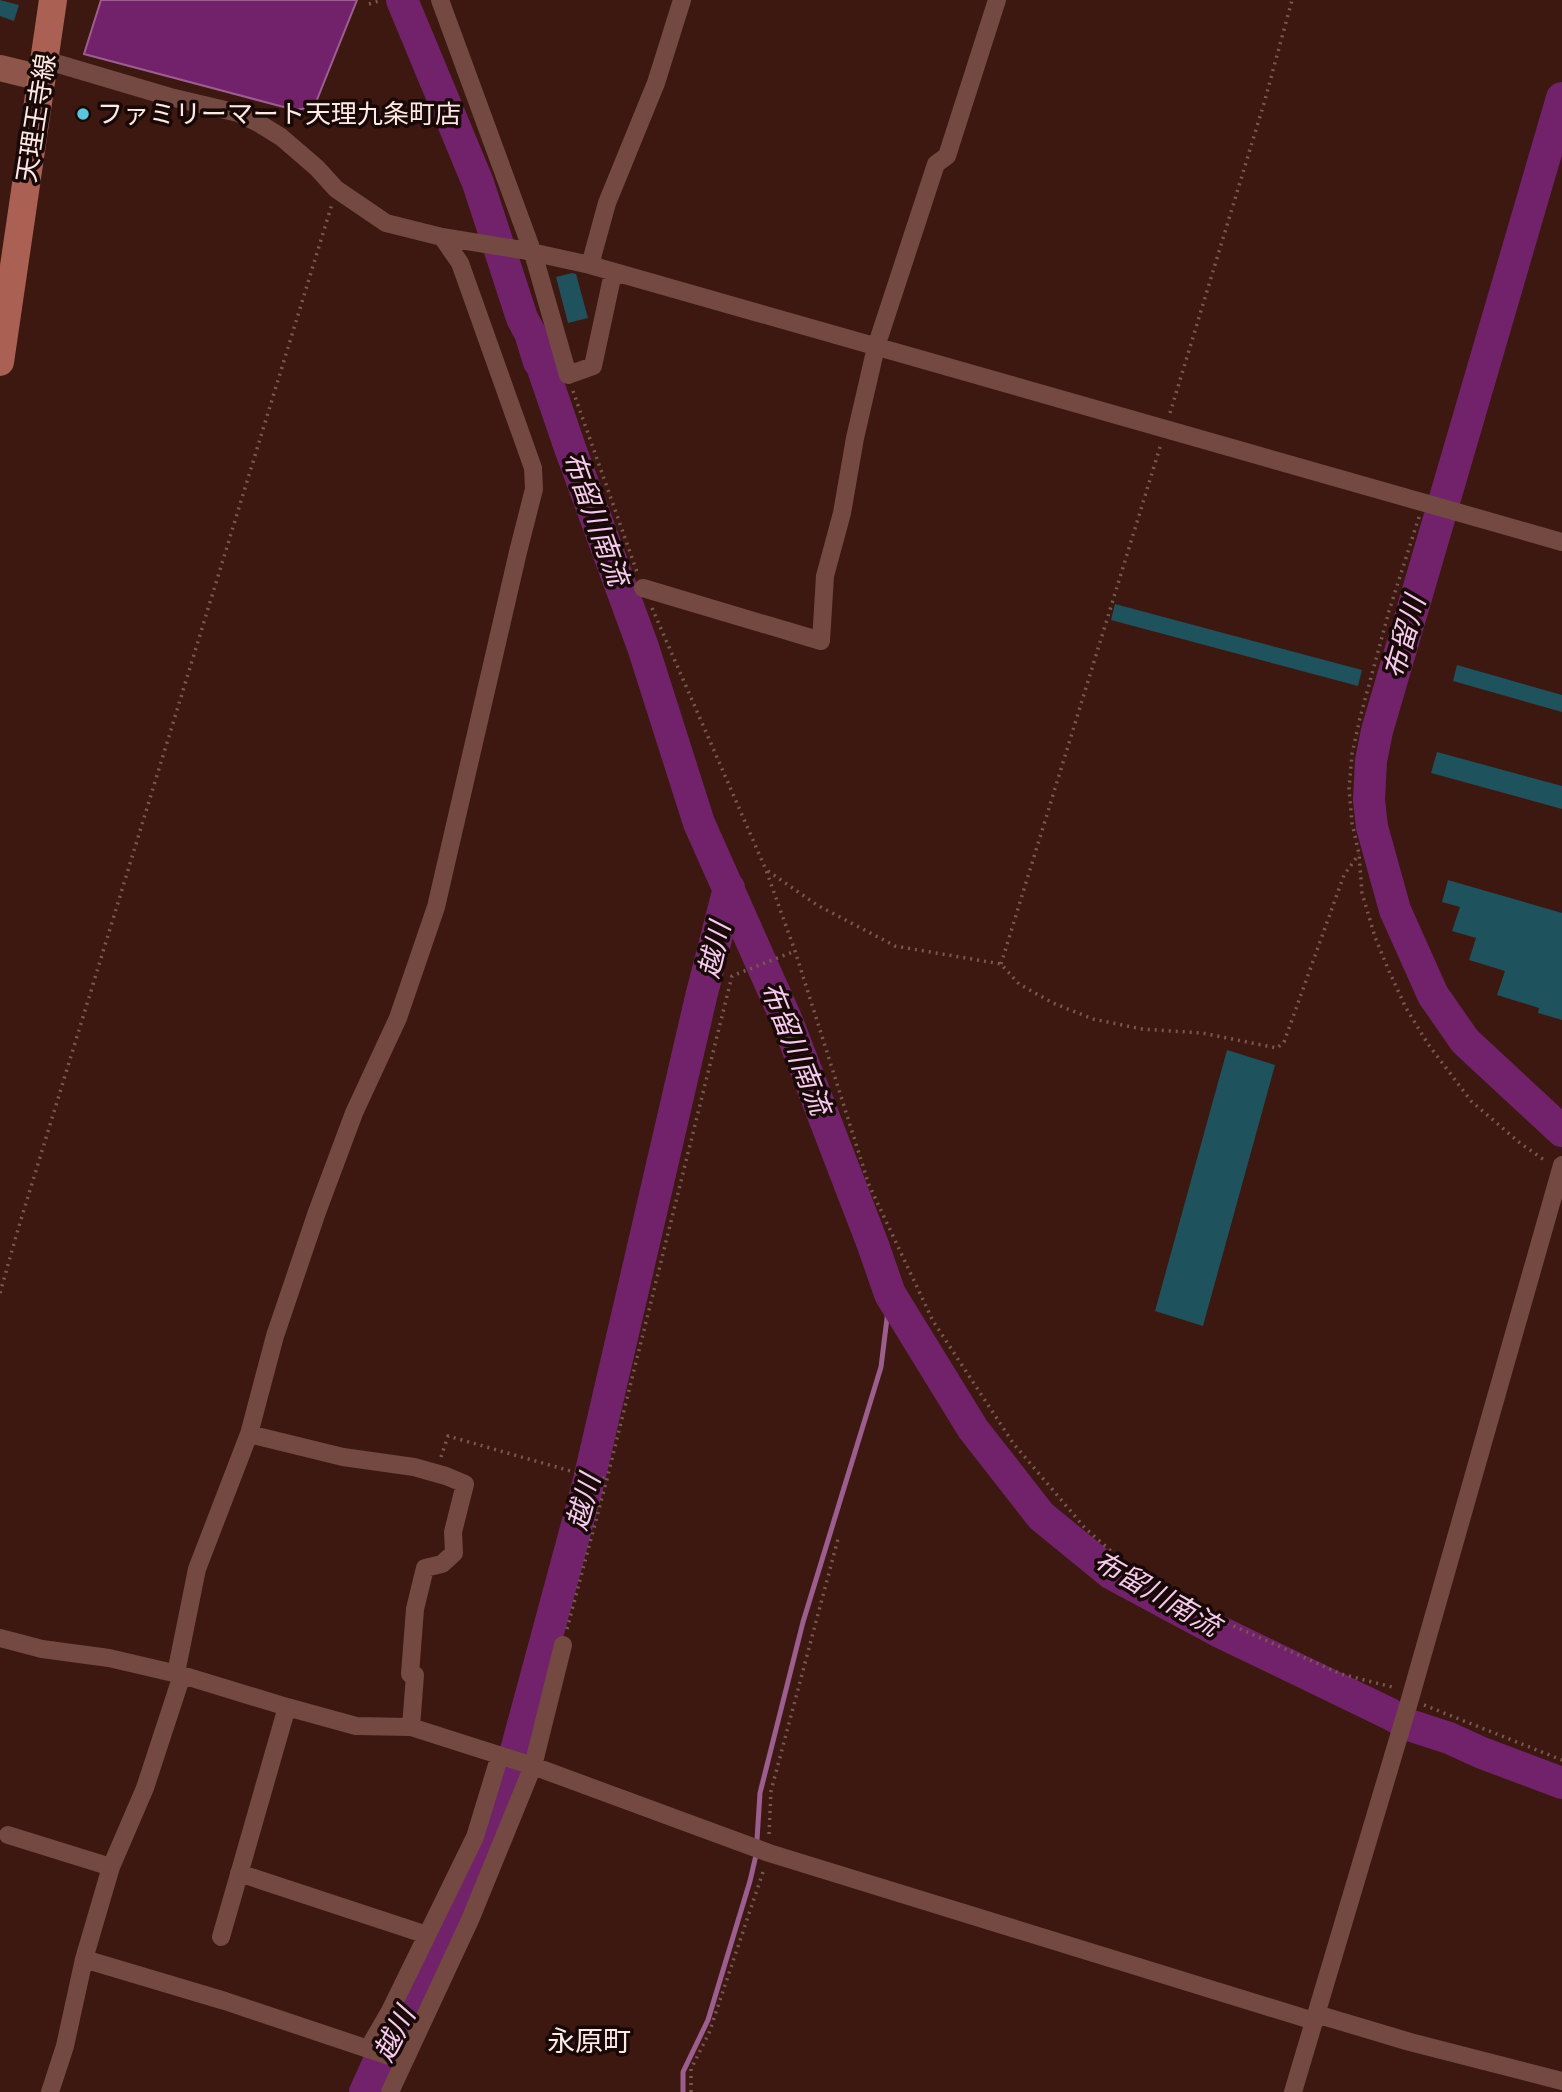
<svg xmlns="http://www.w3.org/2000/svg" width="1562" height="2092" viewBox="0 0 1562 2092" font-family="'Exo 2','Noto Sans JP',sans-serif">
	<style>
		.water { fill: #72226a; stroke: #9c5e8f; stroke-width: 2 }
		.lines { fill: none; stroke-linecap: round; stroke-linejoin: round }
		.stream { stroke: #9c5e8f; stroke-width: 5 }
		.river { stroke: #72226a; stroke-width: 32 }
		.building { fill: #1e525c }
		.path { stroke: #785952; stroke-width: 3.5; stroke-dasharray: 2 5; stroke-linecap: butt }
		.street { stroke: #734941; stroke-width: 18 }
		.secondary { stroke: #8e554a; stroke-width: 26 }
		.primary { stroke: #aa6153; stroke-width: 28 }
		.poi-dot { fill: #55cadf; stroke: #180806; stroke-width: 2.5 }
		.labels { text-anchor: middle; stroke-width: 7; stroke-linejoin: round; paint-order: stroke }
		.poi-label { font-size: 26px; fill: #fee9e4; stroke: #180806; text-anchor: start }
		.street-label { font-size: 26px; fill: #fee9e4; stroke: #180806 }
		.water-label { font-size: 28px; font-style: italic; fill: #f6caef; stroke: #180806 }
		.neighbourhood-label { font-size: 28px; fill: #fee9e4; stroke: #180806 }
	</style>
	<rect width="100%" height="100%" fill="#3c1811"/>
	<path class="water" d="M101,0H357L314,107L295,110L84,54Z"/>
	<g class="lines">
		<path class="stream" d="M683,2092V2072L708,2020L750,1881L756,1855L760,1793L803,1622L881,1367L890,1294"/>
		<path class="river" d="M402,0L478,183L522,318L530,333L539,362L542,366L570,448L643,647L699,823L787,1021L873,1245L890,1294L973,1429L1041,1516L1112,1574L1218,1631L1390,1714L1409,1725L1449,1738L1482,1753L1562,1783
			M1562,98L1377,731L1371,761L1369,800L1372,827L1395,910L1433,995L1465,1041L1562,1131
			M365,2092L379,2061L443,1937L511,1769L588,1484L701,997L729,888"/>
	</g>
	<path class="building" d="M0,0L19,5L14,21L0,16Z
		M572,273L576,274L588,318L568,323L556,277Z
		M1115,604L1362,670L1358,686L1111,620Z
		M1457,665L1562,695V712L1453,681Z
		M1437,752L1562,786V809L1431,773Z
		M1448,880L1562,913V1020L1538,1013L1539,1008L1497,995L1505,971L1469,960L1476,938L1452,931L1460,907L1442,902Z
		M1227,1050L1275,1065L1203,1326L1155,1311Z"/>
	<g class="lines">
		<path class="path" d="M369,4L382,0
			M573,391L637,572
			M1170,413L1265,100L1292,0
			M1419,517L1389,611L1360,718L1352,754L1349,789L1352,823L1359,854L1362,893L1375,937L1389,971L1406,1008L1428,1044L1471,1101L1520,1143L1547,1162
			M652,608L766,870L795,951L869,1185L933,1321L1013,1443L1085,1528L1139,1576L1198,1610L1341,1674L1396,1688
			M768,871L817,905L895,946L1001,964L1019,984L1053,1003L1093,1019L1142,1029L1202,1033L1277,1048L1284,1042L1344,875L1359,854
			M1001,964L1161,444
			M0,1293L19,1226L332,204
			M441,1457L448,1436L574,1472L607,1479
			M567,1629L607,1479L732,976L795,951
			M1424,1705L1562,1760
			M769,1834L771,1791L838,1539
			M691,2092V2069L709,2033L764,1869"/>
		<path class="street" d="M440,0L533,253L568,375L593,366L613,273
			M45,60L170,97L238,113L260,124L281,137L317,168L336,189L386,223L442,237L522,250L590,265L1562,542
			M590,265L607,203L656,83L682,0
			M643,588L821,641L825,576L842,513L855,438L876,347L936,164L947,156L997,0
			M249,1434L343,1457L414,1467L446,1476L465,1484L453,1532L454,1553L442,1564L425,1568L415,1609L410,1674L415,1675L411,1727
			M0,1638L42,1649L109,1658L182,1675L287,1707L356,1726L411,1727L533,1766L769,1853L1314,2021
			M176,1673L197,1569L249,1434L275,1336L317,1212L354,1113L398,1018L436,907L518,552L534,489L533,468L460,263L442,237
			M8,1835L111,1867
			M239,1873L427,1935
			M221,1937L287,1707
			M84,1959L225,2001L404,2061
			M1316,2014L1410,2042L1562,2081
			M368,2049L390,2011L475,1837L500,1755
			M50,2092L65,2046L84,1959L111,1867L145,1788L182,1675
			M390,2092L470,1920L533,1766L563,1645
			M1293,2092L1410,1699L1562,1165"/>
		<path class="secondary" d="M0,68L41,78"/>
		<path class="primary" d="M0,362L53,0"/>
	</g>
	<circle class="poi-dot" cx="83" cy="114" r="7"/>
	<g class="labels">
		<g class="poi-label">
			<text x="97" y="123">ファミリーマート天理九条町店</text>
		</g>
		<g class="street-label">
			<text transform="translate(36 118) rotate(-81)" y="9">天理王寺線</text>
		</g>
		<g class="water-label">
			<text transform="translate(596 518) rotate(70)" y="10">布留川南流</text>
			<text transform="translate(1404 637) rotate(-74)" y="10">布留川</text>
			<text transform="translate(714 950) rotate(-77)" y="10">越川</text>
			<text transform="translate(796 1048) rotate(68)" y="10">布留川南流</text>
			<text transform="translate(583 1502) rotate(-75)" y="10">越川</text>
			<text transform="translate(1157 1593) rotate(30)" y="10">布留川南流</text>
			<text transform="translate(394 2034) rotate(-63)" y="10">越川</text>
		</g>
		<g class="neighbourhood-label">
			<text x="589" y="2051">永原町</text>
		</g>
	</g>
</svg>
